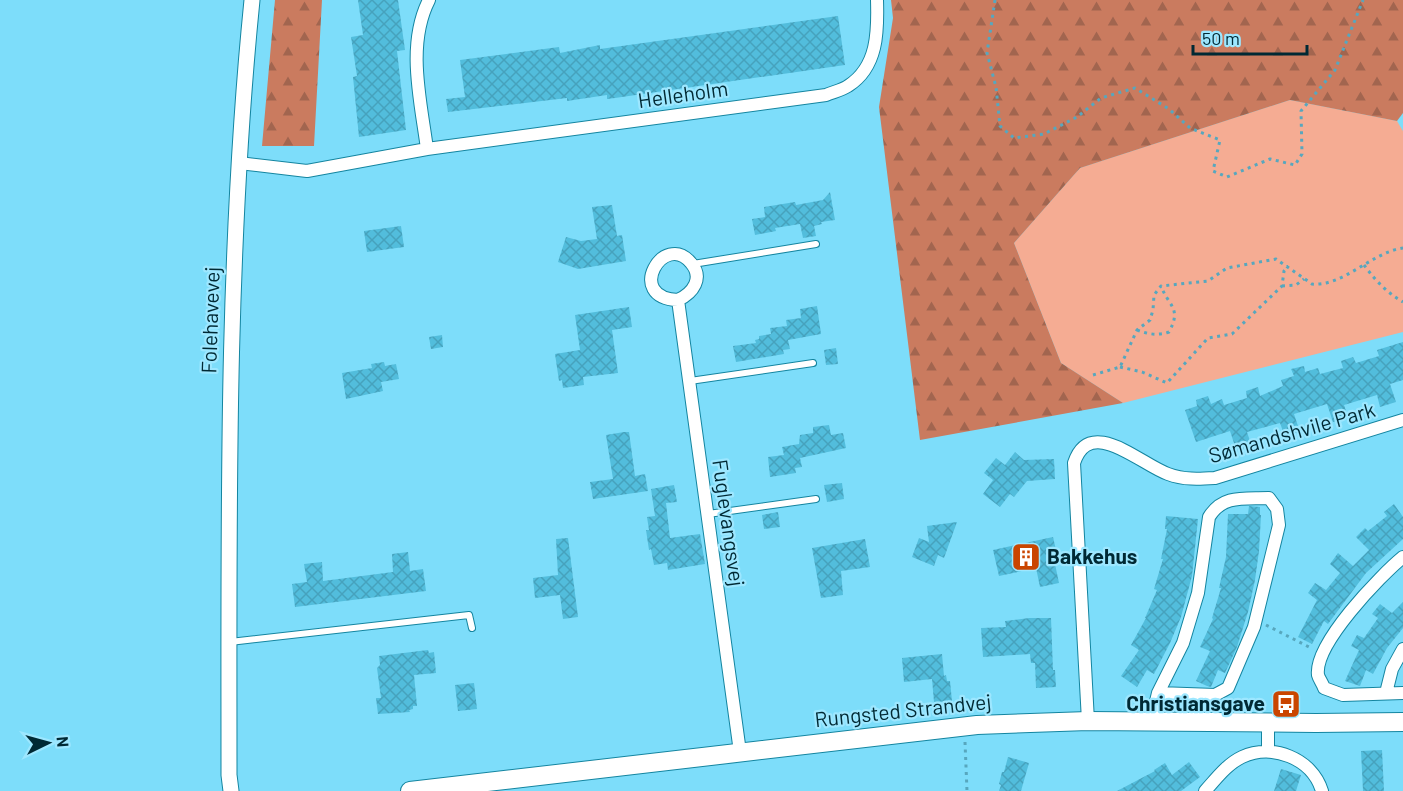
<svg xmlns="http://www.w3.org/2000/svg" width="1403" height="791" viewBox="0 0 1403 791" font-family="Barlow,sans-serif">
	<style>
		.grass { fill: #f5ac93 }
		.forest { fill: url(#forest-firs) }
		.building { fill: url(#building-cross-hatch) }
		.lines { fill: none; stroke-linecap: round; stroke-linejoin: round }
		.service-casing { stroke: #1485a0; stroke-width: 8 }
		.minor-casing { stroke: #1485a0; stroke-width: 14 }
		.tertiary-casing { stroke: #1485a0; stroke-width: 17 }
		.secondary-casing { stroke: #1485a0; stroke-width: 20 }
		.path { stroke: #57a7be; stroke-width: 3; stroke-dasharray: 3 4.5; stroke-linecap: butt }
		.service { stroke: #fff; stroke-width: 6 }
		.minor { stroke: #fff; stroke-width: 12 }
		.tertiary { stroke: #fff; stroke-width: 15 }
		.secondary { stroke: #fff; stroke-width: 18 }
		.labels { text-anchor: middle; stroke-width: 4.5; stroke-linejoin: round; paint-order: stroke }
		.street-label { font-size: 21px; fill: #002934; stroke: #9de7ff }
		.poi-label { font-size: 21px; font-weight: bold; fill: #002934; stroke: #9de7ff; text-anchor: start }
	</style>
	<defs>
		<pattern id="forest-firs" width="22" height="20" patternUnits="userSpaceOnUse" patternTransform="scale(1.5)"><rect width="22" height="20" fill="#ca7b5f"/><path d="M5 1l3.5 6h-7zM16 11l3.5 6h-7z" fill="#a2654f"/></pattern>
		<pattern id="building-cross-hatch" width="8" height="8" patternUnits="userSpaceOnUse" patternTransform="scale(1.5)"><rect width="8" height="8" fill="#52bddc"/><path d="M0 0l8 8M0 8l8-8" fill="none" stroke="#46a2bd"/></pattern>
	</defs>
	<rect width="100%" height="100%" fill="#7dddfa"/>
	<path class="grass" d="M1290,100L1397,121L1403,131V332L1123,403L1061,363L1014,243L1080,168Z"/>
	<path class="forest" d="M275,0H322L314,146H262Z
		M891,0H1403V113L1397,121L1290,100L1080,168L1014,243L1061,363L1123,403L920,440L879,107L893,18Z"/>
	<path class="building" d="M358,0H398L405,50L397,51L406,130L359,137L353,77L357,76L351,37L363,35Z
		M838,16L845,65L615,98L607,99V95L567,101V98L448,112L446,99L465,97L460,60L559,47L560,53L600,45V49Z
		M830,192L835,220L821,222L822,224L814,226L816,236L803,238L800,224L775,228L776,231L755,235L752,219L765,217L764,207L795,202L796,205L823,200Z
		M612,205L617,236L622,235L626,261L578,269L558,262L566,237L581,241L597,239L592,207Z
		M401,226L404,247L367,252L364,231Z
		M817,306L821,334L788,340L790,349L783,350L784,354L736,362L733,346L756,343L755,340L759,339V336L771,334L770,328L787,326L786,320L801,318L800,309Z
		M629,307L632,327L612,330L618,373L583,377L584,385L563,388L562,380L559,381L555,354L580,350L575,315Z
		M442,335L443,347L431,349L429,337Z
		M1403,342V380L1390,384L1396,402L1380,407L1377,395L1344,405L1348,417L1333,422L1327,404L1294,414L1300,432L1285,437L1280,423L1247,432L1252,447L1237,452L1230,431L1196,442L1185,410L1197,406L1196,400L1208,396L1211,404L1222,399L1224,405L1247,398L1246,391L1258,387L1260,396L1283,386L1281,380L1294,376L1291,369L1304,366L1305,372L1318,368L1320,374L1343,368L1341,361L1353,357L1356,363L1379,356L1377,350Z
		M836,348L838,364L826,365L824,350Z
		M384,362L385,366L396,364L399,379L381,382L383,391L346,399L342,373L372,368L371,364Z
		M829,425L831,435L843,433L846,448L800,458L802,467L795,468L796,473L770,477L768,457L784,455L782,447L799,444L800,435L813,433V427Z
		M624,432H629L635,476L645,474L648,491L593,499L590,482L613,479L606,435Z
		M1015,452L1024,460L1054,459L1055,479L1027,481L1014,497L1010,494L1000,507L983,494L993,480L984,473L996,458L1005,465Z
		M842,483L844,499L827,502L824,485Z
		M674,485L677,502L666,503L670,538L700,534L705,564L668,570L667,563L654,565L651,549L649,550L646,530H649L647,517L655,516L651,489Z
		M1394,504L1403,517V539L1366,573L1328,624L1324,621L1312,644L1298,637L1317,600L1308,593L1315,583L1326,590L1340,573L1330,564L1338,553L1353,566L1369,550L1356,537L1365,528L1368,531L1387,516L1384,512Z
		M1249,506L1260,507V515H1261L1259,551L1255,580L1248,612L1237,647L1225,673L1218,670L1211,687L1207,686L1196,681L1210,651L1200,647L1213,619L1212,618L1221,588H1219L1226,557L1228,514H1248Z
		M778,512L780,527L764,529L762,515Z
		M1166,516L1198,519L1192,576L1181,617L1170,643L1154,674L1147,670L1137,687L1121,676L1139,650L1131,645L1146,618H1145L1157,590L1154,589L1163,559H1161L1167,529H1165Z
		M957,522L944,558L938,555L934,566L912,557L919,538L929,542L927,526Z
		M1053,537L1059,563L1055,564L1059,583L1040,587L1036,568L999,576L993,550Z
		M568,538L578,617L563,619L560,595L535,598L533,578L558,575L556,539Z
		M865,539L870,567L841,571L843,595L821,598L812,548Z
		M408,552L410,571L423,569L426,591L295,607L292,584L307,582L304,564L322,562L323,581L393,572L392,554Z
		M1403,602V628L1387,648L1373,674L1366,670L1360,686L1345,681L1359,650L1351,646L1357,635L1364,638L1378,618L1372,614L1380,604L1392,613Z
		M1029,618H1051L1053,670H1055L1056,687L1036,688L1035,663H1031L1030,654L983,657L981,628L1006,627L1005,621Z
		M428,650L429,653L434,652L436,673L414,675L417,706H413V709L409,710L410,712L378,714L376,698H381L377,668L380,665L379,656Z
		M942,654L944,676L946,675L947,681H950L952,701L934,702L932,679L904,682L902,658Z
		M474,683L477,709L458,711L455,685Z
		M1382,750L1384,791H1363L1361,751Z
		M1008,757L1029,763L1021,791H999L1001,785L999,784L1002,772H1004Z
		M1189,762L1200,777L1181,791H1117L1155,771L1154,770L1165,763L1172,775Z
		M1281,769L1301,775L1296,791H1274Z"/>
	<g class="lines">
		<g class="service-casing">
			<path id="service" d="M693,264L816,244
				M690,381L813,363
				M708,514L816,499
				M230,642L469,615L472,628"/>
		</g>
		<g class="minor-casing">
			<path id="minor" d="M427,149C421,102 406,45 429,0
				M239,163L307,171L427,149L826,95C833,92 842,90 848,86C878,67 878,31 877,0
				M678,300C693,293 704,278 691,263C664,230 624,298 678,300L740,752
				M1403,557C1380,576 1314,644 1318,675C1319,679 1323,684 1324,688L1343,695L1403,693
				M1386,693L1392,669L1403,649
				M1088,721L1074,463C1090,415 1140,464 1168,474C1184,480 1199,479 1215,478L1403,420
				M1151,722L1158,693L1183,643L1198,593L1209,517C1223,494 1245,499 1269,498L1277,509L1279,525L1254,627L1228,688L1215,695L1158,693
				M1268,723V751
				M1205,791C1216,779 1227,764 1242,757C1272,743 1312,758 1322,791"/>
		</g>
		<g class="tertiary-casing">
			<path id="tertiary" d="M231,791L229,775C229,517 226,258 252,0"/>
		</g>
		<g class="secondary-casing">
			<path id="secondary" d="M410,791L977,725L1088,721L1316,723L1403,722"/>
		</g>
		<path class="path" d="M995,0L987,53L996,87L1000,126L1014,138L1044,134L1077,117L1101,98L1135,88L1169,109L1190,128L1220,140L1213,171L1227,177L1270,159L1295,165L1302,154L1301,111L1335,70L1363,0
			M1364,265C1375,280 1386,292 1403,302
			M1282,286L1296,285L1304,279
			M1137,330C1147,334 1158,336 1169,332C1182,308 1169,307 1161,286
			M1120,367L1142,372L1167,383L1208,338L1232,334L1282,286L1284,271L1288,266
			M1093,375L1120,367L1137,330L1150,320L1153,310L1154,295L1161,286L1208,281L1227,268L1276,259L1312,284C1343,287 1372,252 1403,248
			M1266,625L1311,648
			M965,742L967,791"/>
		<use href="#service" class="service"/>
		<use href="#minor" class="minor"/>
		<use href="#tertiary" class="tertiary"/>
		<use href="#secondary" class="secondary"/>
	</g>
	<defs>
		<g id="building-square" transform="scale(1.5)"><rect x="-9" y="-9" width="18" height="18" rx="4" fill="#ca4500" stroke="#9de7ff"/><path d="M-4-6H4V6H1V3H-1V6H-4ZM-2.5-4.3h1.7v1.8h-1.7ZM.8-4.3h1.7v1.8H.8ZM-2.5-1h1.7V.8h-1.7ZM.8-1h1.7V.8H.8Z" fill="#fff"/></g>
		<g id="bus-square" transform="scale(1.5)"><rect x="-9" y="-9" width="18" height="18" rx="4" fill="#ca4500" stroke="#9de7ff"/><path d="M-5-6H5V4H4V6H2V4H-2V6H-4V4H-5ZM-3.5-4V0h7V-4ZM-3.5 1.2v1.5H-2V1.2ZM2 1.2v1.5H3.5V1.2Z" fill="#fff"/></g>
	</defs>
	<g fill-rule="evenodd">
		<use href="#building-square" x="1026" y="557"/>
		<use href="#bus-square" x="1286" y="704"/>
	</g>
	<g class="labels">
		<g class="street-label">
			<text transform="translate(683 95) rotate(-8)" y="7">Helleholm</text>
			<text transform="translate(211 320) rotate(-88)" y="7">Folehavevej</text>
			<text transform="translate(1292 433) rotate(-16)" y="7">Sømandshvile Park</text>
			<text transform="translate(728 523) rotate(82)" y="7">Fuglevangsvej</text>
			<text transform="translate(903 711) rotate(-6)" y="7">Rungsted Strandvej</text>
		</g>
		<g class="poi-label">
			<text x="1047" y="564">Bakkehus</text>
			<text x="1265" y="711" text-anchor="end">Christiansgave</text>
		</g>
	</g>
	<g transform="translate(48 743) rotate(85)" stroke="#9de7ff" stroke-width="4.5" paint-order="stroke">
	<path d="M0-4.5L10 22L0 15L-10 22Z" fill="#002934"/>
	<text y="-9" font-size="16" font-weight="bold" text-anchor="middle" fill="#002934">N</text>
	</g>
	<path d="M1193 45v9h114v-9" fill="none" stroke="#002934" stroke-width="3"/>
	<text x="1202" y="45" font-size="18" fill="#002934" stroke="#9de7ff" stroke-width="4.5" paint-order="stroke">50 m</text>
</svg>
